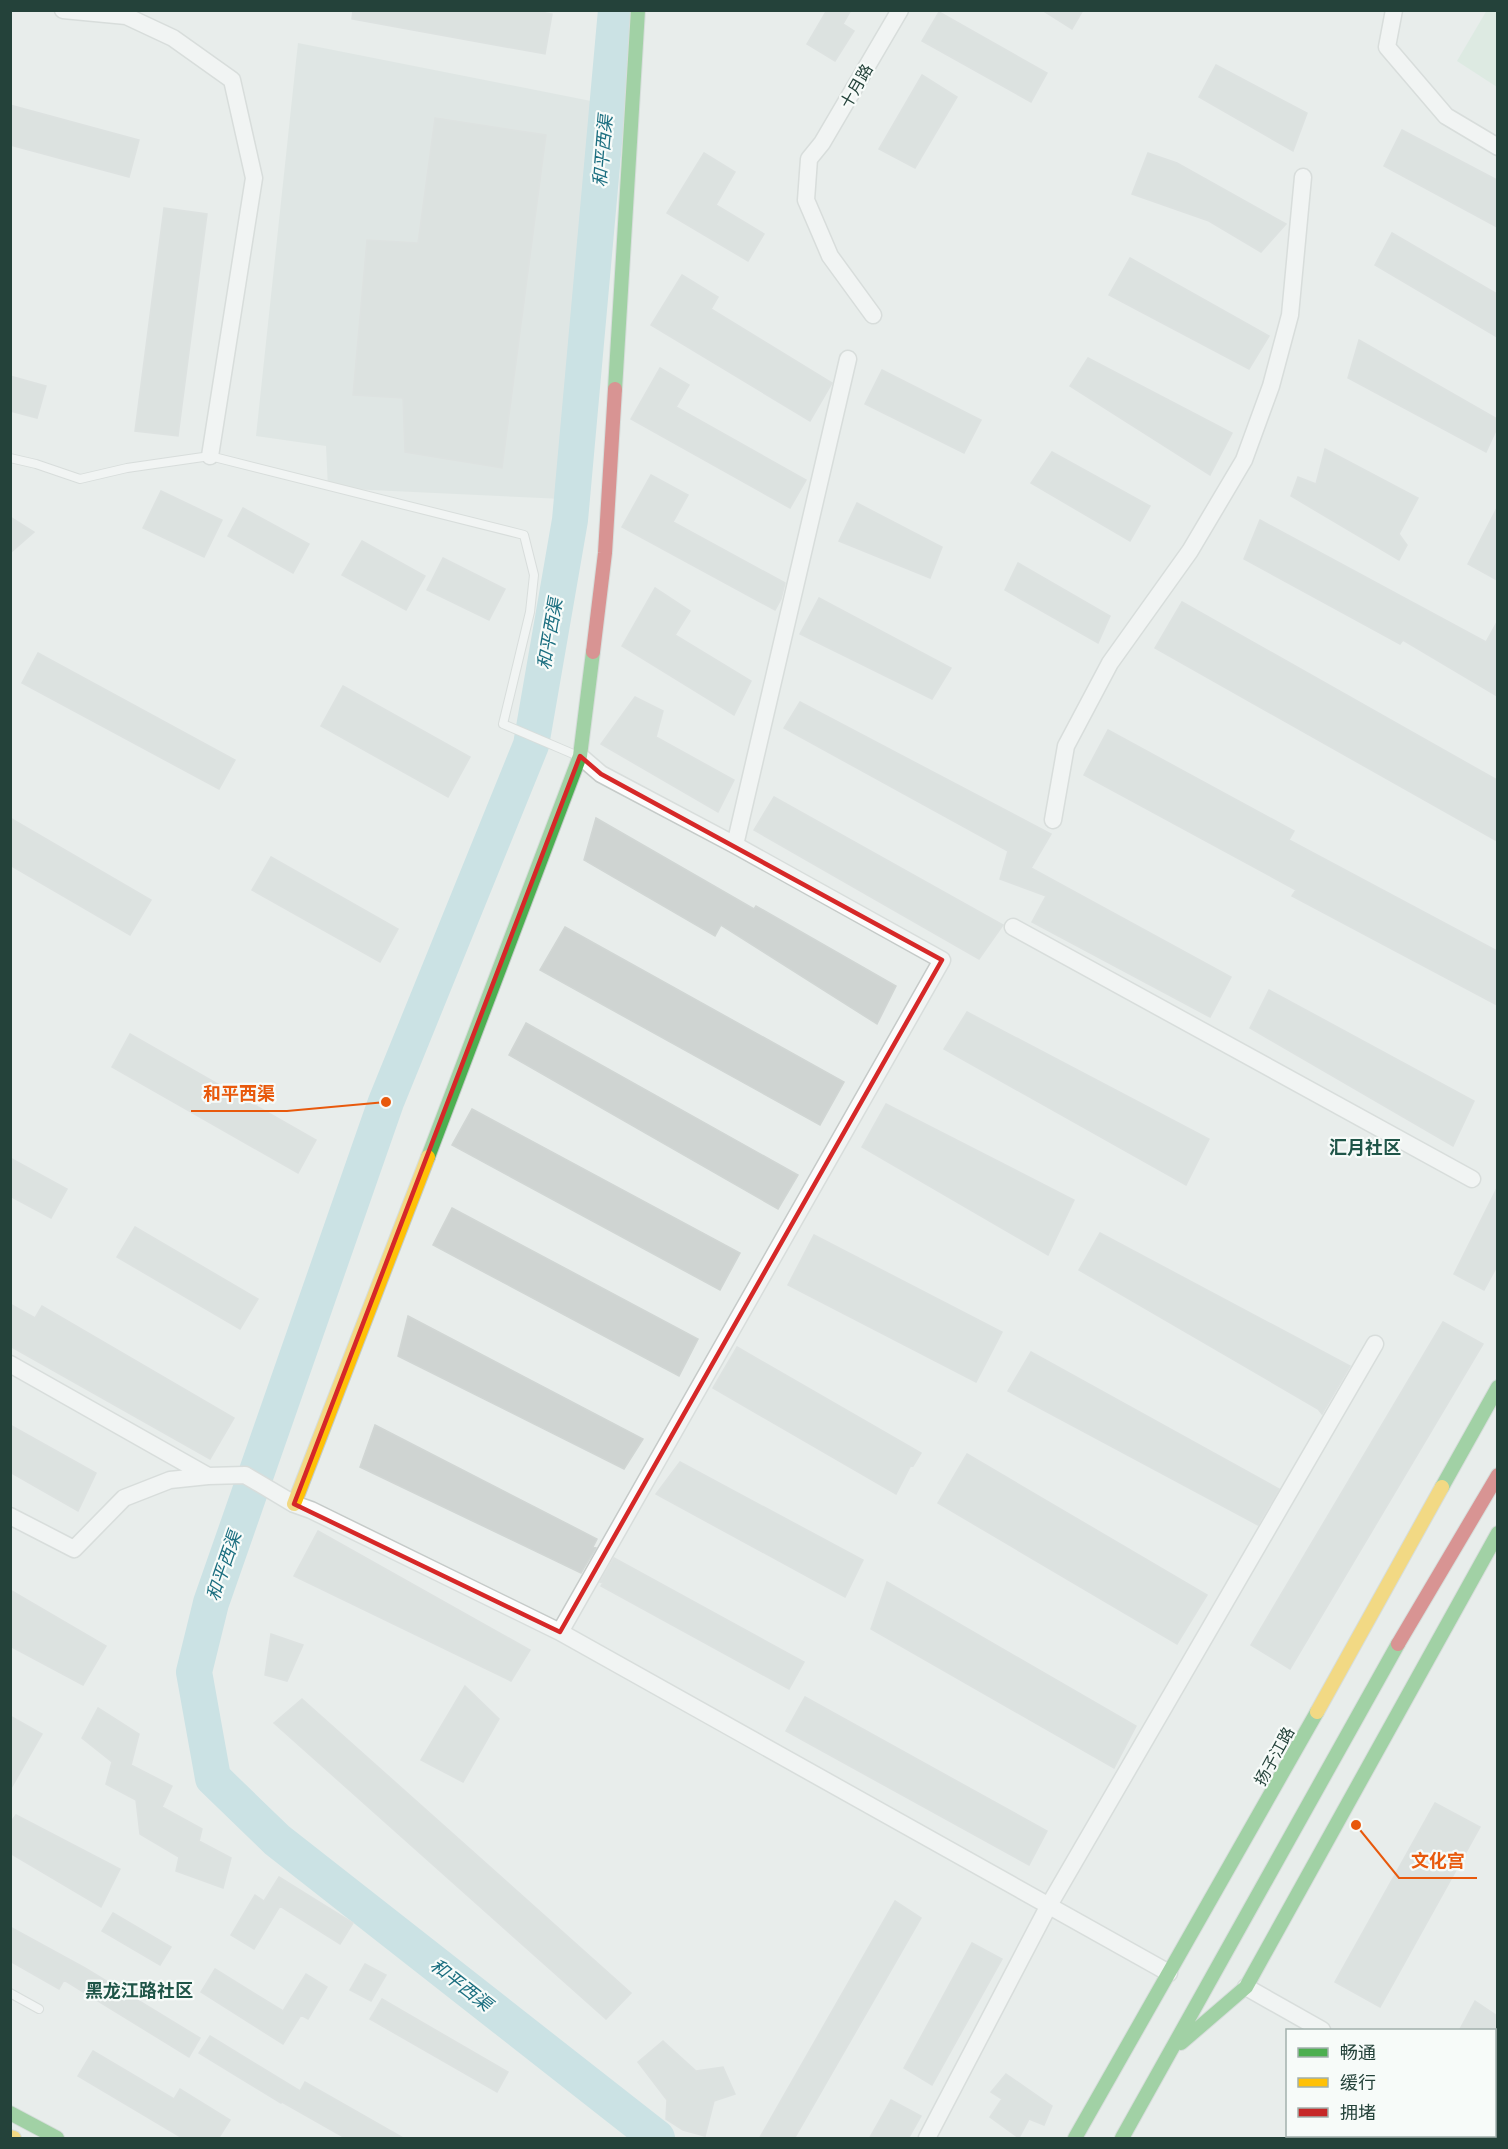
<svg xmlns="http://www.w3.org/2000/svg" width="1508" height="2149" viewBox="0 0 1508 2149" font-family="Ubuntu,'Noto Sans SC',sans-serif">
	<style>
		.built { fill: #d6dedb }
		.garden { fill: #d1e6d8 }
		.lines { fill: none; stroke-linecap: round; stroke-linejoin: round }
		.river { stroke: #a9d4db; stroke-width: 36 }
		.building { fill: #cfd4d2; stroke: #d1d6d4; stroke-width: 1.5 }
		.lane-casing { stroke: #c5cac8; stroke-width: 10 }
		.street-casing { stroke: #c5cac8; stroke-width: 19 }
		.fast-casing { stroke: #c3cbc8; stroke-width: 16 }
		.slow-casing { stroke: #c3cbc8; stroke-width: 16 }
		.jam-casing { stroke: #c3cbc8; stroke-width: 16 }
		.lane { stroke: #fcfcfc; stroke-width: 8 }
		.street { stroke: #fcfcfc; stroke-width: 16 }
		.fast { stroke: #4caf50; stroke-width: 14 }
		.slow { stroke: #ffc107; stroke-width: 14 }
		.jam { stroke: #c62828; stroke-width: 14 }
		.marked { fill: none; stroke: #d62828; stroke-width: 4.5; stroke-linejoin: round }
		.labels { text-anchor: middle; stroke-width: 4.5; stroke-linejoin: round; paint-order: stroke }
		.street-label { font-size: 16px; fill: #24423a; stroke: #f7fbf9 }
		.water-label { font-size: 18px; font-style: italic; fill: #1c6f80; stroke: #f7fbf9 }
		.neighbourhood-label { font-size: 18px; font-weight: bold; fill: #1f5548; stroke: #f7fbf9 }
		.leader { fill: none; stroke: #e8590c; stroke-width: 2 }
		.callout-dot { fill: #e8590c; stroke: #f7fbf9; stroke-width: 2 }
		.callout-label { font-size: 18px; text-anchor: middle; font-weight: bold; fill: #e8590c; stroke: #f7fbf9; stroke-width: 4.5; stroke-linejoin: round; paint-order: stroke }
	</style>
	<rect width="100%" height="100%" fill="#e8edeb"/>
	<path class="built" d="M298,43L596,102L563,499L328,488L326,446L256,436Z"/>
	<path class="garden" d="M1487,10L1497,11V87L1457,61Z"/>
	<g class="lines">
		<path class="river" d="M616,10L570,520L531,745L386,1102L211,1603L194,1672L213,1778L277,1840L657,2138"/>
	</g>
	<path class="building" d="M353,10H530L552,14L545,54L352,19Z
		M827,10H851L843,24L854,31L835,61L807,44Z
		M1042,10H1083L1072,29Z
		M939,12L1047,73L1031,102L922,41Z
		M1216,65L1307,113L1293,151L1199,97Z
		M922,75L957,97L915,168L879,149Z
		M10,105L139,140L129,177L10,145Z
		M435,118L546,135L502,468L405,452L403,398L353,395L367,240L418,243Z
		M1402,130L1497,180V227L1384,166Z
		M704,153L735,172L716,205L764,234L748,261L667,213Z
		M1148,153L1177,163L1286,224L1261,252L1209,221L1132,194Z
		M164,208L207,214L178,436L135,431Z
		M1392,233L1497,294V337L1375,265Z
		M1130,258L1269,336L1249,369L1109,295Z
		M682,275L718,297L711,309L832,383L810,421L651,325Z
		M1359,340L1497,419V428L1486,452L1348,378Z
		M1088,358L1232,433L1210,475L1070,386Z
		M660,368L689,385L676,407L806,480L790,508L631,419Z
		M882,370L981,420L964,453L865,404Z
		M10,376L46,386L37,418L10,411Z
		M1325,449L1418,498L1399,534L1407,545L1399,560L1291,496L1298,477L1316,484Z
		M1052,452L1150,506L1130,541L1031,483Z
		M651,475L688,495L673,522L785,583L781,599L775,610L622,527Z
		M161,491L222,520L204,557L143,528Z
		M857,503L942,547L930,578L839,541Z
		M243,508L309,544L293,573L228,536Z
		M1497,508V580L1468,564Z
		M10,517L34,532L10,553Z
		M1260,520L1486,642L1497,622V696L1403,640L1400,644L1244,559Z
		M362,541L425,576L406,610L342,575Z
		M443,558L505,589L489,620L427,590Z
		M1018,563L1110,616L1098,643L1005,590Z
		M655,588L690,611L675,635L751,681L734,715L622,646Z
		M819,598L951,668L932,699L800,634Z
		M1182,602L1497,780V841L1155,648Z
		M38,653L235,760L219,789L22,683Z
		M343,686L470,757L448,797L321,726Z
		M635,697L663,711L656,737L734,780L718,812L601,744Z
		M800,702L1051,834L1031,868L1231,977L1210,1017L1032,922L1046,896L1000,879L1008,851L784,728Z
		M1108,730L1294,831L1289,840L1497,951V1005L1292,896L1296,890L1084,775Z
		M774,797L1003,925L979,959L754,830Z
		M10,818L151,900L130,935L10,865Z
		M596,818L754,909L756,906L896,986L877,1024L721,925L715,936L584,860Z
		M271,857L398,929L380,962L252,890Z
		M565,927L844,1082L820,1125L540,970Z
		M1269,990L1474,1101L1453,1146L1250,1028Z
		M967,1012L1209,1139L1186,1185L944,1049Z
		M526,1023L798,1175L778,1209L509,1055Z
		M130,1034L316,1140L298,1173L112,1067Z
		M886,1104L1074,1200L1048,1255L862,1147Z
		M472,1109L740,1253L720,1290L452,1145Z
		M10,1158L67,1189L51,1218L10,1196Z
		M1497,1188V1266L1484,1290L1454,1274Z
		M452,1208L698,1339L679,1376L433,1245Z
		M135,1227L258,1299L240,1329L117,1257Z
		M1100,1233L1350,1366L1322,1414L1318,1409L1079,1270Z
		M814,1235L1002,1332L976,1382L788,1285Z
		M10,1304L35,1318L42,1306L234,1418L210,1459L10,1346Z
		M408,1316L643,1439L624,1469L398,1356Z
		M1443,1322L1483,1344L1290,1669L1251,1645Z
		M737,1347L921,1453L913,1466L911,1465L896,1494L713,1388Z
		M1031,1352L1279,1489L1258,1525L1008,1391Z
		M10,1425L96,1473L78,1511L10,1472Z
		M375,1425L597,1539L593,1547L596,1548L581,1573L360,1467Z
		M967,1454L1207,1595L1177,1644L938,1503Z
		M680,1462L863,1560L845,1597L656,1494Z
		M318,1531L530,1650L511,1681L294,1576Z
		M614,1558L804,1662L789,1689L601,1586L603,1583L600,1582Z
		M887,1582L1136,1726L1114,1768L871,1629Z
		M10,1590L106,1646L83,1685L10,1646Z
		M271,1634L303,1645L287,1681L265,1675Z
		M465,1686L499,1719L463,1782L421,1760Z
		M805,1697L1047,1831L1029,1865L786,1731Z
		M302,1699L631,1993L606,2019L274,1723Z
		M98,1708L139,1734L131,1765L172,1786L162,1807L202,1829L199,1841L231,1858L223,1888L176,1871L179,1857L140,1834L136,1800L106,1784L112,1762L82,1738Z
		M10,1716L42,1734L10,1790Z
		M1435,1803L1480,1827L1380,2007L1335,1982Z
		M16,1815L120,1869L101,1907L10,1853V1823Z
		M279,1877L353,1923L340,1944L280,1906L254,1949L231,1935L255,1895L264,1901Z
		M895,1901L921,1918L794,2139H759Z
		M113,1913L171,1947L160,1965L102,1931Z
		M10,1927L85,1968L200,2038L189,2057L64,1980L59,1989L10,1961Z
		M972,1943L1002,1959L932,2085L904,2068Z
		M365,1964L386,1975L371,2001L350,1990Z
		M215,1969L283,2011L306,1974L327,1987L308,2019L301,2015L283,2044L201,1992Z
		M382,1999L508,2072L497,2092L370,2019Z
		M1475,2001L1497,2016V2031H1459Z
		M210,2036L300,2091L305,2082L405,2139H347L282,2102L281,2103L199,2053Z
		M663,2041L696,2071L723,2067L735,2094L714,2101L705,2136L683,2130L666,2119L667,2100L638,2062Z
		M93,2051L174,2099L180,2089L230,2120L218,2139H184L78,2076Z
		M1006,2074L1052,2106L1044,2125L1029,2119L1019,2138L990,2117L1002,2099L991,2092Z
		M891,2100L921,2116L908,2139H869Z"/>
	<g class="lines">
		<g class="lane-casing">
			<path id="lane" d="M10,458L36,464L80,479L127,468L210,456L524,535L534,575L530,612L503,724L578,756
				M10,1993L39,2009"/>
		</g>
		<g class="street-casing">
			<path id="street" d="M63,10L126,16L173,38L232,80L254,178L210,456
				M1394,10L1387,47L1446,116L1498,147
				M873,315L830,256L806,200L809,159L822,143L900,10
				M1053,820L1066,746L1110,663L1190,551L1244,460L1271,386L1290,315L1303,177
				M735,845L848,359
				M1013,927L1472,1179
				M10,1364L208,1476
				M10,1516L74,1549L124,1498L170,1480L208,1476L245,1475L294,1504L311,1510L560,1632L1169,1973
				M560,1632L942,960L735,845L601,774L580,756
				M1246,1987L1322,2030
				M1494,2129L1498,2131
				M927,2138L1048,1907L1375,1344"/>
		</g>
		<g class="fast-casing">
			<path id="fast" d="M615,389L638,10
				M428,1157L580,756L593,652
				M1442,1487L1498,1387
				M1181,2043L1246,1987L1498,1533
				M10,2113L57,2138
				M1075,2138L1317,1712
				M1122,2138L1398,1644"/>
		</g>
		<g class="slow-casing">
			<path id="slow" d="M294,1504L428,1157
				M1317,1712L1442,1487
				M10,2137L14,2138"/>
		</g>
		<g class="jam-casing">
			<path id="jam" d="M593,652L605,553L615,389
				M1398,1644L1498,1475"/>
		</g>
		<use href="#lane" class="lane"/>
		<use href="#street" class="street"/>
		<use href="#fast" class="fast"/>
		<use href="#slow" class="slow"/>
		<use href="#jam" class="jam"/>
	</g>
	<path d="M0 0H1508V2149H0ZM580,756L601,774L942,960L560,1632L294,1504Z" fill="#e8edeb" fill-opacity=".55" fill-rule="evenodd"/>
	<path class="marked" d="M580,756L601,774L942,960L560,1632L294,1504Z"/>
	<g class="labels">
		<g class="street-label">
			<text transform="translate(856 86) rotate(-60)" y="6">十月路</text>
			<text transform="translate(1274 1756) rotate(-61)" y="6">扬子江路</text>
		</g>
		<g class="water-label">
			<text transform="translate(603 151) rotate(-85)" y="6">和平西渠</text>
			<text transform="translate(550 634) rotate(-80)" y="6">和平西渠</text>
			<text transform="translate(224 1566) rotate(-71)" y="6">和平西渠</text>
			<text transform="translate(461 1985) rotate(38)" y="6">和平西渠</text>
		</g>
		<g class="neighbourhood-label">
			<text x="1365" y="1154">汇月社区</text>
			<text x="139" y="1997">黑龙江路社区</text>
		</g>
	</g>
	<path class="leader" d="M386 1102L287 1111H191M1356 1825L1399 1878H1477"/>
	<g class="callout-dot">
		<circle cx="386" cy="1102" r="6"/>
		<circle cx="1356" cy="1825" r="6"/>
	</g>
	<g class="callout-label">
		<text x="239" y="1100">和平西渠</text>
		<text x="1438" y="1867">文化宫</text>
	</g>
	<rect width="1508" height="2149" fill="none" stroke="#24423a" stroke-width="24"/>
	<rect x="1286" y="2029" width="210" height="108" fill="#f7fbf9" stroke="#a3b1ad" stroke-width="1.5"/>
	<rect x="1298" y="2048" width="30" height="9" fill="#4caf50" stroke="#a3b1ad" stroke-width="1.5"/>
	<text x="1340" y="2059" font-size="18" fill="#24423a">畅通</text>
	<rect x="1298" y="2078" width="30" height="9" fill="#ffc107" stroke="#a3b1ad" stroke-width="1.5"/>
	<text x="1340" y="2089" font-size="18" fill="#24423a">缓行</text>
	<rect x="1298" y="2108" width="30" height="9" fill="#c62828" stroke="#a3b1ad" stroke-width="1.5"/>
	<text x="1340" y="2119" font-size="18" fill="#24423a">拥堵</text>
</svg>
